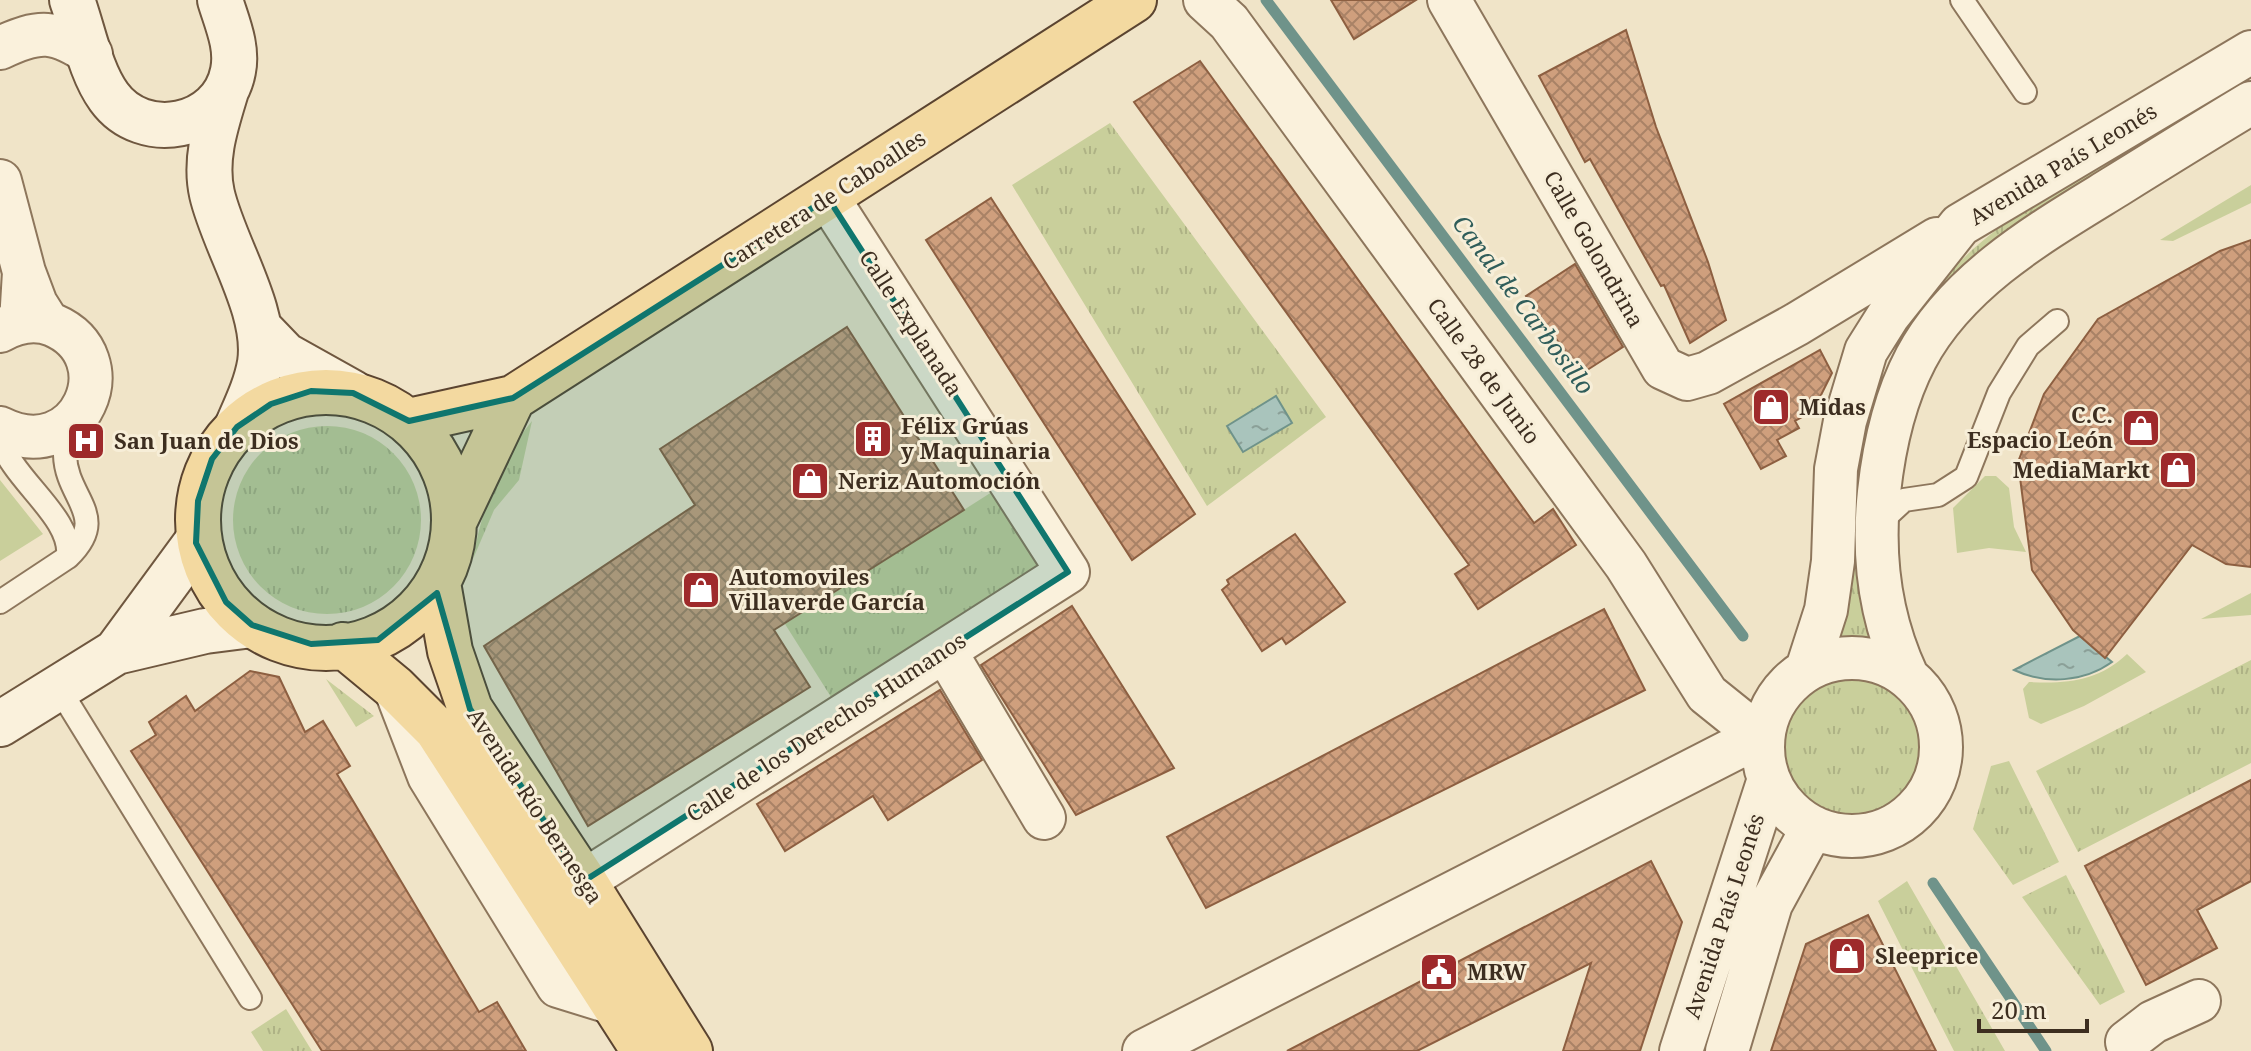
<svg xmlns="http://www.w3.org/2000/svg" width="2251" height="1051" viewBox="0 0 2251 1051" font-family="'Noto Serif',serif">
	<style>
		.grass { fill: url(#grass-tufts) }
		.garden { fill: #c9cf9b }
		.water { fill: url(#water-ripples); stroke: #6f938a; stroke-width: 2 }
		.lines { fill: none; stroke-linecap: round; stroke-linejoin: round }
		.stream { stroke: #6f938a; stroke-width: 11 }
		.building { fill: url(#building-cross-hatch); stroke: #8d5f41; stroke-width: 2 }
		.lane-casing { stroke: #8d765c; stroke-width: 26 }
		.street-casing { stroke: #8d765c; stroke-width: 46 }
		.secondary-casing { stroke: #6f573f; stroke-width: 48 }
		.primary-casing { stroke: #5b4430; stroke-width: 48 }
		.lane { stroke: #faf1dc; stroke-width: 22 }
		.street { stroke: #faf1dc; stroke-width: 42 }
		.secondary { stroke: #faf1dc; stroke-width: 44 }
		.primary { stroke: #f3d9a0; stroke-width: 44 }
		.marked { fill: #0f766e; fill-opacity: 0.2; stroke: #0f766e; stroke-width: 6; stroke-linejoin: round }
		.labels { text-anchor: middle; stroke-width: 6; stroke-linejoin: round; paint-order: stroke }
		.street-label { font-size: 22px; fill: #3d2e20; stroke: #f7eed8 }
		.poi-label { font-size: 22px; font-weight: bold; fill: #3d2e20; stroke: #f7eed8; text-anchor: start }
		.water-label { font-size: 24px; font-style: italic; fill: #2f5d5a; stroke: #f7eed8 }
	</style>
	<defs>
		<pattern id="grass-tufts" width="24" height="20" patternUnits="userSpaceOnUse" patternTransform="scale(2)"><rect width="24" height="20" fill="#c9cf9b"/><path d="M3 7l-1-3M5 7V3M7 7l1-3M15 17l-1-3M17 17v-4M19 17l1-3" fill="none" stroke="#aeb285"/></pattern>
		<pattern id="water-ripples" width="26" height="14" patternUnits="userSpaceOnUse" patternTransform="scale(2)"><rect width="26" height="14" fill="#a9c4bc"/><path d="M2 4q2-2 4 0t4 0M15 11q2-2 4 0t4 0" fill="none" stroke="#8ba098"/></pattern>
		<pattern id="building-cross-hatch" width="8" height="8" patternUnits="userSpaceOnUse" patternTransform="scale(2)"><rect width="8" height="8" fill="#cf9f7d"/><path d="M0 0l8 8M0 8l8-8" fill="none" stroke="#a98266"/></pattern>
	</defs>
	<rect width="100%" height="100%" fill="#f0e4c8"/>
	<path class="grass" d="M1110,123L1326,417L1207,506L1012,185Z
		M2132,147L2134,153L2021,221L1976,256L1858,544L1852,543C1860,332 1948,239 2132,147Z
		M532,421L519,480L494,510L473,559C482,508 499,461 532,421Z
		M233 520a94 94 0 1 1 188 0a94 94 0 1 1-188 0Z
		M995,490L1042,563L831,697L785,624Z
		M1852,569H1862L1878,640H1835Z
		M2251,660V763L2078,852L2036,771Z
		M1780 748a72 72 0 1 1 144 0a72 72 0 1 1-144 0Z
		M326,679L374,716L356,727Z
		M2009,761L2059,862L2013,885L1973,829L1991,766Z
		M2066,875L2125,992L2100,1005L2022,897Z
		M1907,881L2005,1051H1954L1878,901Z
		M286,1009L312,1051H263L251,1032Z"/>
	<path class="garden" d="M2251,185V203L2173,241L2160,240Z
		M1985,476H1996L2009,488L2014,527L2026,552L1989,548L1957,553L1953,508Z
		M0,480L43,534L0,561Z
		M2251,592V615L2201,619L2251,593Z
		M2127,654L2146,672L2084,706L2041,724L2029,718L2023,689L2029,682C2067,684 2099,681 2127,654Z"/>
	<path class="water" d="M1276,396L1292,423L1243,452L1227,426Z
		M2080,636L2112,662C2084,682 2046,685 2014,670Z"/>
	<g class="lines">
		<path class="stream" d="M1266,0L1743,636
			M1933,883L2046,1051"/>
	</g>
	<path class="building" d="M1331,0H1416L1354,39Z
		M1626,30L1656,127L1708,262L1726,320L1690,343L1664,285L1661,286L1590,159L1585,162L1539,76Z
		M1200,61L1534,523L1553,509L1576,545L1478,609L1455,574L1469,565L1134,102Z
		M991,198L1195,514L1132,560L926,240Z
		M2251,240V567L2226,564L2192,545L2105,658L2073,630L2032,570L2018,462L2044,394L2098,319L2220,251Z
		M1575,264L1623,347L1581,374L1526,296Z
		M847,327L964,510L774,630L810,687L588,826L484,646L695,505L660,449Z
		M1820,350L1832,373L1813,411L1795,421L1799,428L1777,440L1786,456L1761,469L1724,404Z
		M1295,534L1345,602L1286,644L1282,638L1262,651L1222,590L1229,584L1227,580Z
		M1072,606L1174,768L1076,815L981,665Z
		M1604,609L1645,690L1206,908L1167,837Z
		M250,671L279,677L305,732L323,721L350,766L337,774L479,1012L497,1002L526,1051H322L131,751L156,735L149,722L186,696L195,711Z
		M940,690L982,760L888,820L873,796L785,851L757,804Z
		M2251,780V881L2197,910L2217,948L2146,985L2085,866Z
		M1651,861L1682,922L1640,1051H1563L1591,963L1417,1051H1287Z
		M1868,915L1936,1051H1771L1806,944Z"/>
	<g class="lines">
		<g class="lane-casing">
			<path id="lane" d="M1962,0L2025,92
				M0,437C10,479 73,516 68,557C111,516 66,499 65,455C64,445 67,435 70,425
				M1878,524L1904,500L1938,495L1966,477L1999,393L2028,346L2057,321
				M0,602L68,557
				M58,687L250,998"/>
		</g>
		<g class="street-casing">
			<path id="street" d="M1205,0L1229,22L1626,565L1707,694L1763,739
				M1449,0L1663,368L1687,379L1708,373L1797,324L1937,239
				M0,48C40,29 55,30 91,54
				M0,181L24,272
				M21,322L24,272L36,304L48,323
				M0,331C16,322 35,318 53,325C128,357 80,468 0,428
				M945,651L1044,818
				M1763 747a89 89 0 1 1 178 0a89 89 0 1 1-178 0Z
				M1807,669L1826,610L1833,561L1836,469L1845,421L1866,351L1888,316L1960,225L2251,52
				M1907,676C1880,618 1872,556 1879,492C1884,446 1894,400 1916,358C1958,279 2043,231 2116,186C2161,158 2206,130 2251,103
				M395,688L429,776L558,986L613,1003
				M584,881L1068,572L828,198
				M1144,1051L1734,749L1763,739
				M1681,1051L1768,782
				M1727,1051L1771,904L1813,827
				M2130,1051L2127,1042L2153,1022L2199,1001"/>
		</g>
		<g class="secondary-casing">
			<path id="secondary" d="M72,0C83,30 90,71 109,97C143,144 222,129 233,71C238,47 227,23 220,0
				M226,91C216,124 204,159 212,194C224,246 268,310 260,363C256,386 246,406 237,427
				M260,329L285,355L353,393
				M116,652L196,543
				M0,724L116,652L205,631L252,625"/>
		</g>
		<g class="primary-casing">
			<path id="primary" d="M198 520a128 128 0 1 1 256 0a128 128 0 1 1-256 0Z
				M409,421L513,398L1134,0
				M454,522L513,398
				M438,583L450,651L470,709L584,881L690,1051
				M343,645L395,688L437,730L644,1051"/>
		</g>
		<use href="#lane" class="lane"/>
		<use href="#street" class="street"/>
		<use href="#secondary" class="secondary"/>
		<use href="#primary" class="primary"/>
	</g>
	<path class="marked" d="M828,198L1068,572L584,881L470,709L437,593L378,640L311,644L252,625L226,602L196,543L198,501L212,459L237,427L271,404L311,391L353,393L409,421L513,398Z"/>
	<defs>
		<g id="shop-square" transform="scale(2)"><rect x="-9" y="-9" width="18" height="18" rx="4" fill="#9e2a2b" stroke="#f7eed8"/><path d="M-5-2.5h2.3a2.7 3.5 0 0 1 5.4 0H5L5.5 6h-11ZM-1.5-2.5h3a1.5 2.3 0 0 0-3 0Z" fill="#fff"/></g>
		<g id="building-square" transform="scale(2)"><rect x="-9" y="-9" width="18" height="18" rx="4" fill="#9e2a2b" stroke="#f7eed8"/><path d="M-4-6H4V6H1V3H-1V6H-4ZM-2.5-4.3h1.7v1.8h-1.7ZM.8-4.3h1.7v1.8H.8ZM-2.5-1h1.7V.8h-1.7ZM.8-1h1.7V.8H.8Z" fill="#fff"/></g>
		<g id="hospital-square" transform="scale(2)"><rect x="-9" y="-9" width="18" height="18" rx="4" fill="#9e2a2b" stroke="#f7eed8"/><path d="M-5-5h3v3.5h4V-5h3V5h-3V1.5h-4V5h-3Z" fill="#fff"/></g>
		<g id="civic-square" transform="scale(2)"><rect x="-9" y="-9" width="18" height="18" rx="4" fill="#9e2a2b" stroke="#f7eed8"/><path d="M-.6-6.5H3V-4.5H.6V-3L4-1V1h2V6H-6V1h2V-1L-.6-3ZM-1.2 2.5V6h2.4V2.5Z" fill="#fff"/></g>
	</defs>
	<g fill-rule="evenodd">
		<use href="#shop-square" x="1771" y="407"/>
		<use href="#shop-square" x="2141" y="428"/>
		<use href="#building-square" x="873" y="439"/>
		<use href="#hospital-square" x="86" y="441"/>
		<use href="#shop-square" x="2178" y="470"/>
		<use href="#shop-square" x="810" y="481"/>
		<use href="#shop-square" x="701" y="590"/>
		<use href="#shop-square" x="1847" y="956"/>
		<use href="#civic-square" x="1439" y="972"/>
	</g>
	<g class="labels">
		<g class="street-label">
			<text transform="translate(2063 164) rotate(-31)" y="8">Avenida País Leonés</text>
			<text transform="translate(824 200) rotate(-33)" y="8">Carretera de Caboalles</text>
			<text transform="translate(1594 249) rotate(60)" y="8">Calle Golondrina</text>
			<text transform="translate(911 323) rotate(57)" y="8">Calle Explanada</text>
			<text transform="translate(1484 371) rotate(54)" y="8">Calle 28 de Junio</text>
			<text transform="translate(826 727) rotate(-33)" y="8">Calle de los Derechos Humanos</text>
			<text transform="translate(535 806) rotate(57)" y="8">Avenida Río Bernesga</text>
			<text transform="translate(1724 916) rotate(-72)" y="8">Avenida País Leonés</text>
		</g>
		<g class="poi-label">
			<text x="1799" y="415">Midas</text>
			<text x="2113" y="423" text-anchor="end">C.C.<tspan x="2113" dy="25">Espacio León</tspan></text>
			<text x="901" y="434">Félix Grúas<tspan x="901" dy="25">y Maquinaria</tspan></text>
			<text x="114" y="449">San Juan de Dios</text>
			<text x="2150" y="478" text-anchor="end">MediaMarkt</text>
			<text x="838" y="489">Neriz Automoción</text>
			<text x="729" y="585">Automoviles<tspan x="729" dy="25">Villaverde García</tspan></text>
			<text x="1875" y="964">Sleeprice</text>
			<text x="1467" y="980">MRW</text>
		</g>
		<g class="water-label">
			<text transform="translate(1523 305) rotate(53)" y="8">Canal de Carbosillo</text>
		</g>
	</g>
	<path d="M1979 1019v12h108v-12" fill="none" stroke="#3d2e20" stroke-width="4"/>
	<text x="1991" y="1019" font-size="24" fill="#3d2e20" stroke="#f7eed8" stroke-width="6" paint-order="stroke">20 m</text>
</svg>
